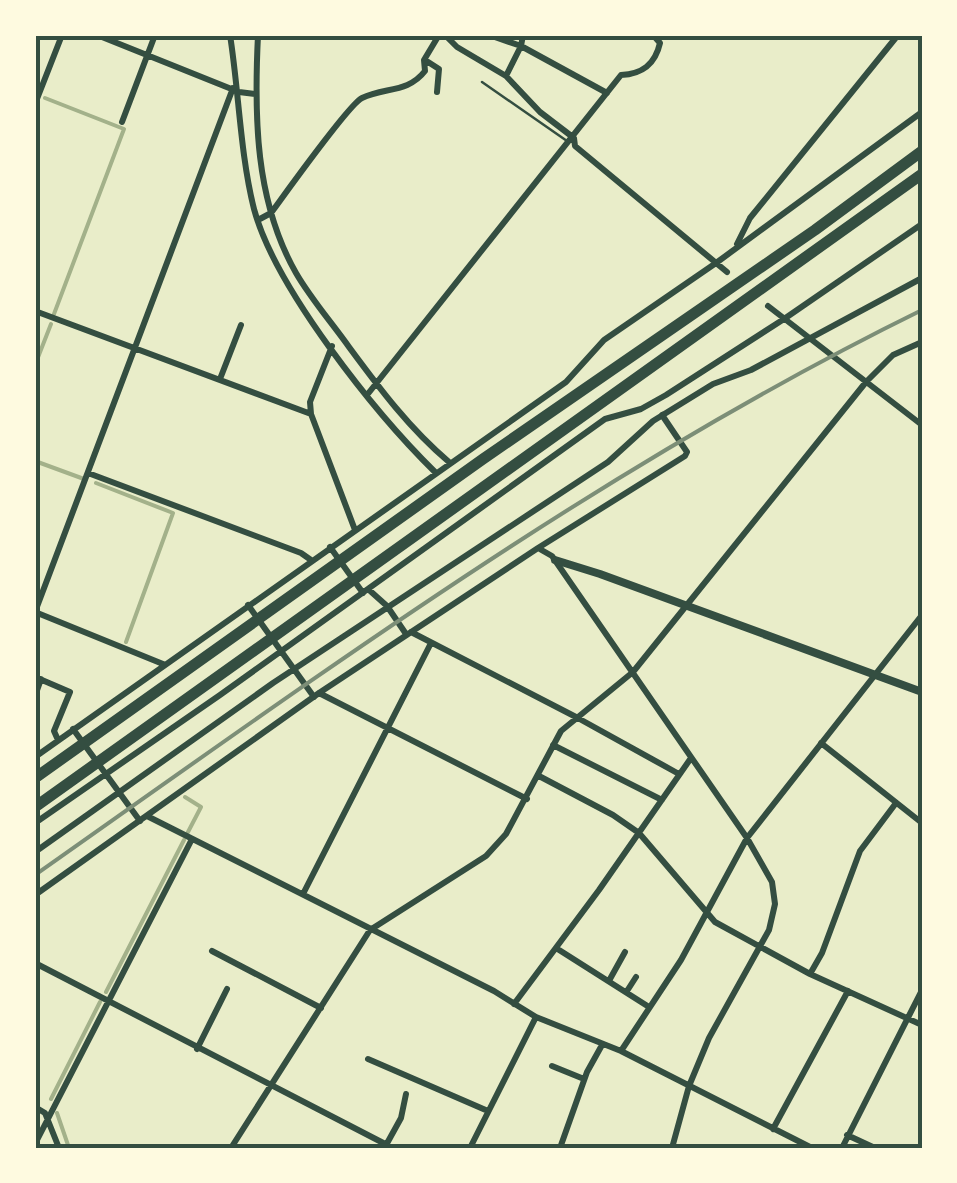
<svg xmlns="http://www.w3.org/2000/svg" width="957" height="1183" viewBox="0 0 957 1183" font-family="Inter,sans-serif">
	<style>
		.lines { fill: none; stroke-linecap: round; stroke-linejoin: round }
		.stream { stroke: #a3b18a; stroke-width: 4 }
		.service { stroke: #344e41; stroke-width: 2.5 }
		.minor { stroke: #344e41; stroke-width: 6 }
		.tertiary { stroke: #344e41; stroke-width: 8 }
		.motorway { stroke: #344e41; stroke-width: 11 }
		.rail { stroke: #7c8e77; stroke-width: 4 }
		.neatline { fill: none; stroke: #344e41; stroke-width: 4 }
	</style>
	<rect width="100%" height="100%" fill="#e9edc9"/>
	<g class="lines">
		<path class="stream" d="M45,98L124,129L54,314
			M35,365L51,324
			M35,461L84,479
			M96,483L173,513L126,642
			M185,797L201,807L188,832
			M106,992L184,840
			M51,1099L100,1002
			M57,1113L69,1148"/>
		<path class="service" d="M482,82L567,141"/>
		<path class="minor" d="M97,35L239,92L255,94
			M230,35C239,92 240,153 254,209C275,288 376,414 435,472
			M258,35C254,116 255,201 296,273C311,299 332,323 349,347C380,389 409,428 449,462
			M445,35L457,47L506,76L540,112L574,138L575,146L727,272
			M489,35L521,46L607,93
			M425,60L439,69L437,92
			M506,76L521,46L523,35
			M35,104L62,35
			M122,122L155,35
			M258,220L271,213C285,194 349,104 362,98C385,87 408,93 425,71L424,60L439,35
			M737,244L750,218L898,35
			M768,306L922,425
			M35,311L311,414
			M332,346L310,402L311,414L355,530
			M220,379L241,325
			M367,395L621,75C642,74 655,65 660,43L653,35
			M88,473L301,553L311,560
			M330,547L363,593
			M538,548L685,456L687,452L662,415
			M368,589L387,606L406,634
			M248,605L314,697
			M35,612L233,88
			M35,612L163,664
			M411,632L576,717L679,774
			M35,677L70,692L54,731L58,740
			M319,693L527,799
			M35,696L41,679
			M73,729L140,821
			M821,743L922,823
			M553,745L662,800
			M35,757L566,382L604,340L716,263L922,112
			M539,776L613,815L639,833L715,922L810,974L922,1025
			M147,816L494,991L536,1017L621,1051L812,1148
			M35,823L220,695L605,419L641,409L666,395L784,319L922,224
			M35,852L273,683L608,462L653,421L713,384L751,370L922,278
			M303,894L431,643
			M35,895L319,693L538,548L552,556L747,838L772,882L775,904L769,930L709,1038L689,1086L672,1148
			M556,948L649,1007
			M212,951L321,1008
			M35,963L393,1148
			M810,974L822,953L860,851L896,803
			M610,979L625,952
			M627,991L636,977
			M514,1004L599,890L691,758
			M197,1049L227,989
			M621,1051L681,960L747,838L922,615
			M368,1059L488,1111
			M552,1066L584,1079
			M35,1107L45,1113L59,1148
			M773,1129L848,991
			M847,1135L875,1148
			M35,1144L192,839
			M385,1147L401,1118L406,1094
			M231,1148L370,930L486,856L506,834L561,731L633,672L866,382L893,355L922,342
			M470,1148L536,1017
			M560,1148L587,1072L602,1045
			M842,1148L922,990"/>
		<path class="tertiary" d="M555,560L600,574L922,692"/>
		<path class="motorway" d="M35,778L483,459L815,230L922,151
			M35,807L922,174"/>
		<path class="rail" d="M35,875C323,672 604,466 922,310"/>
	</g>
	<rect width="957" height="1183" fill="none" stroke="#fefae0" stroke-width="75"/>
	<rect x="38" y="38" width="882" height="1108" class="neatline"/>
</svg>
